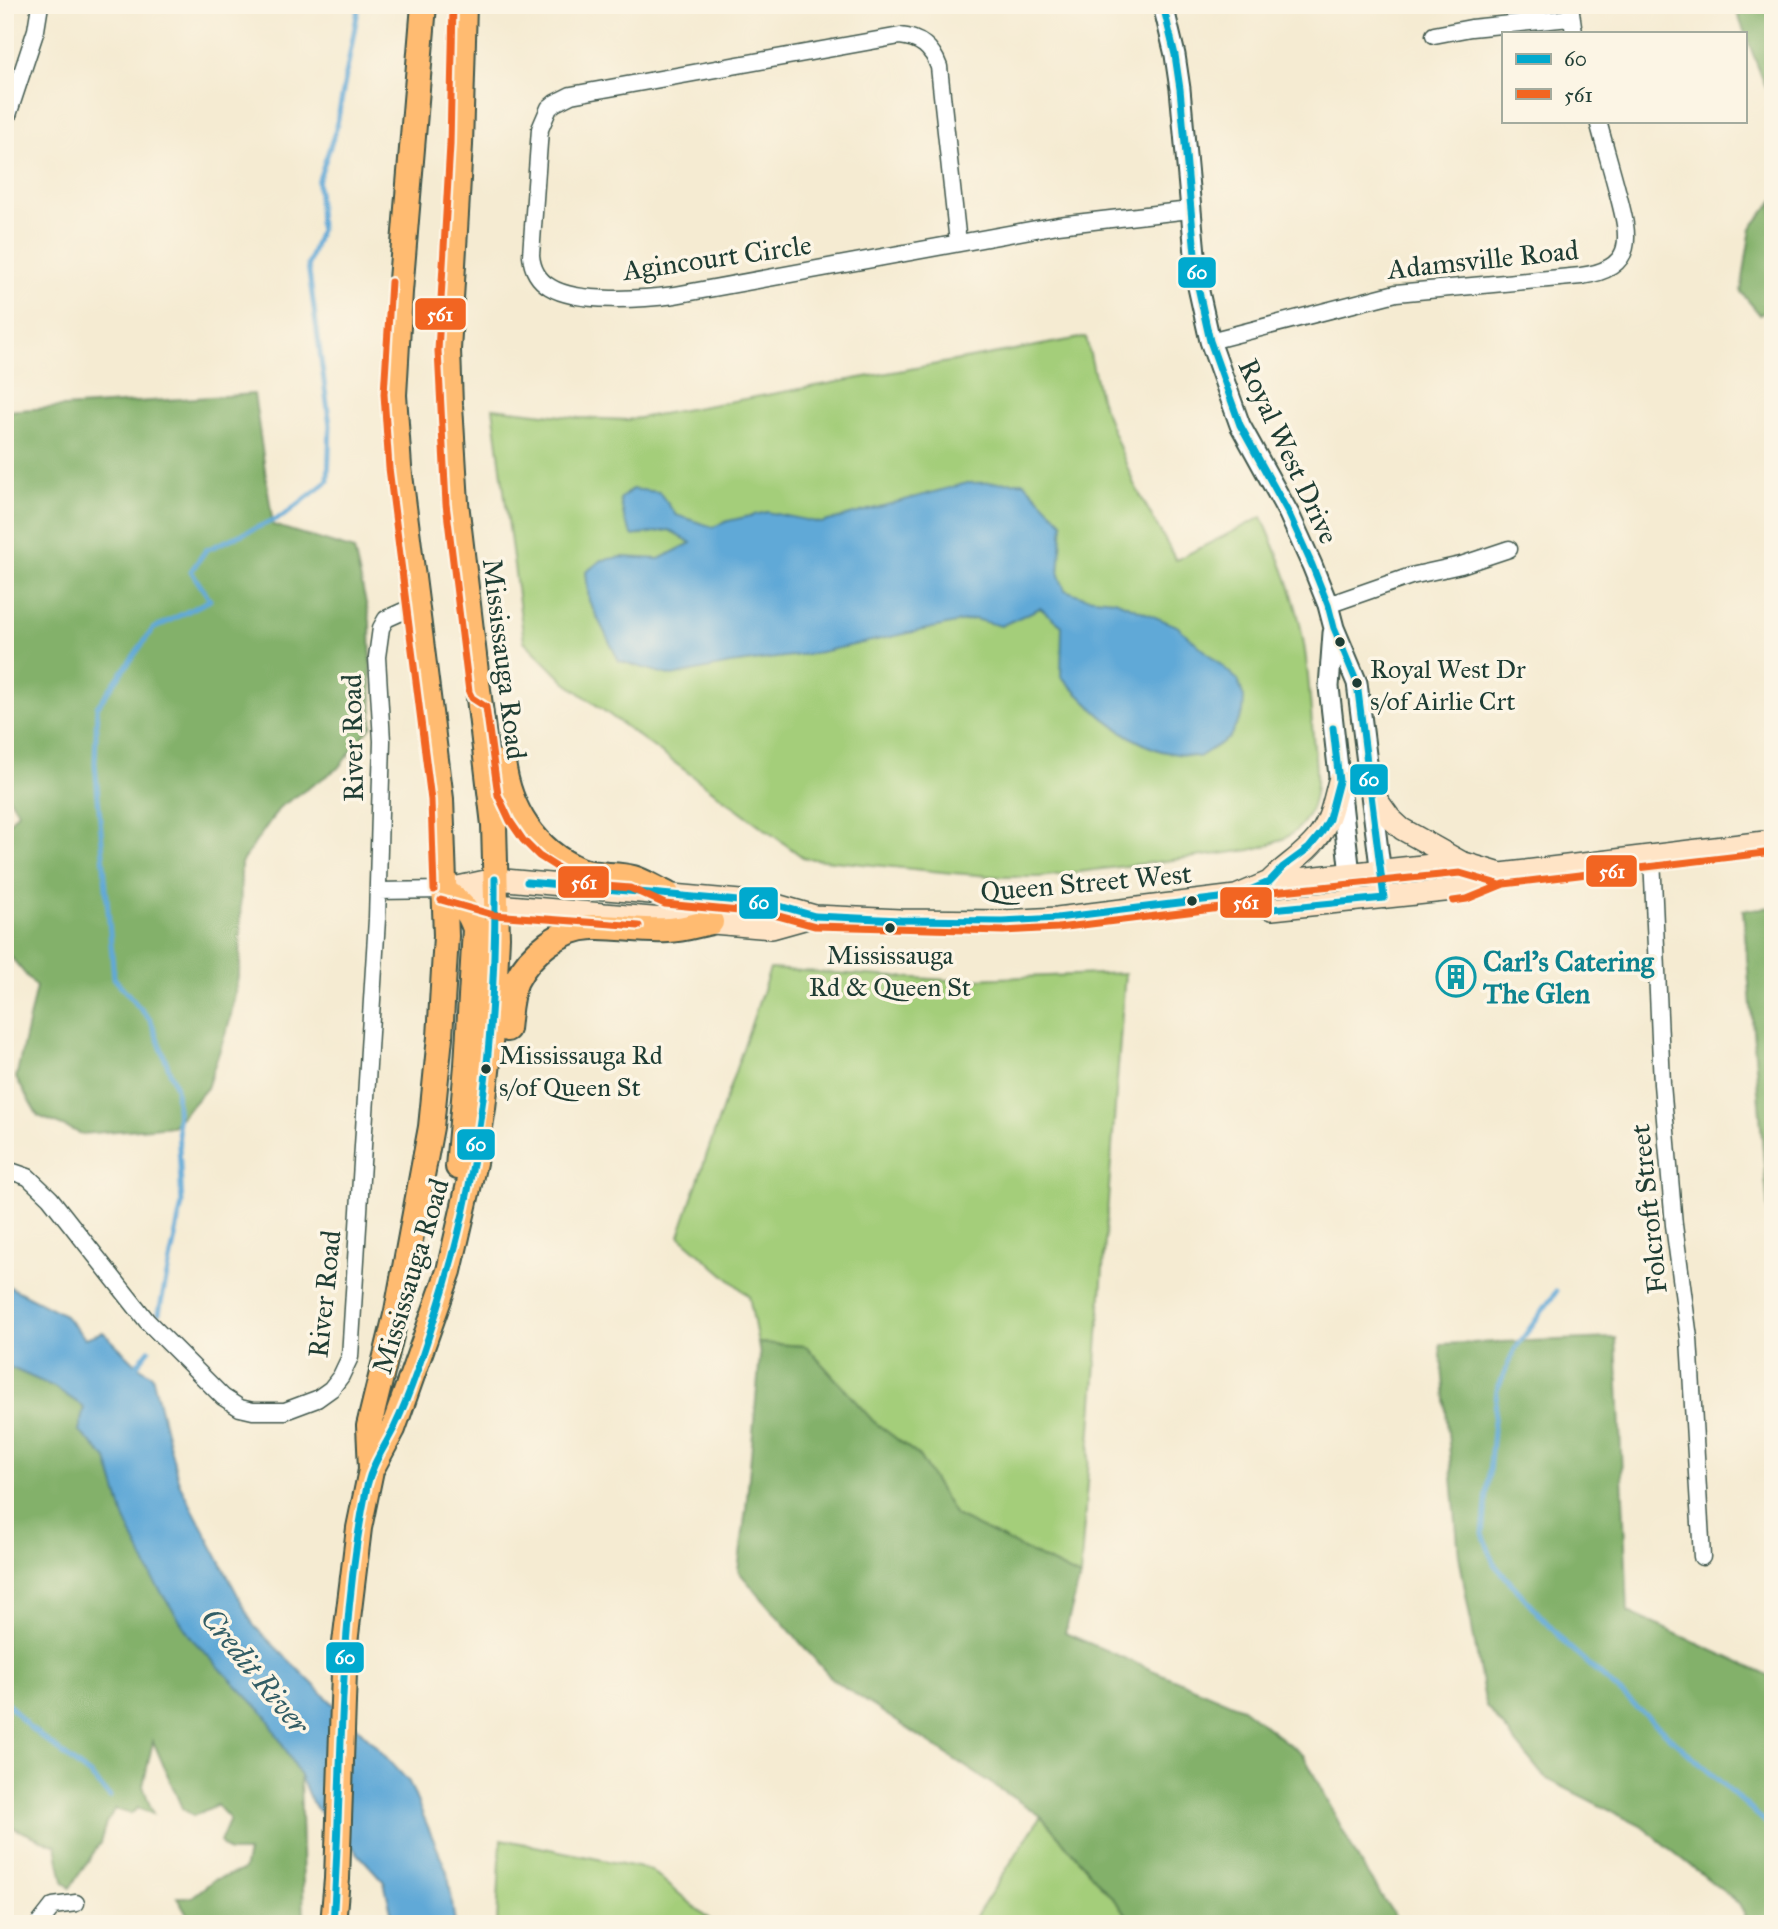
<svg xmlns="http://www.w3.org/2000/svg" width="1778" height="1929" viewBox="0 0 1778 1929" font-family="'IM FELL Great Primer',serif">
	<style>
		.green { fill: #a4ce7a; stroke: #628657; stroke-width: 2 }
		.forest { fill: #83b16a; stroke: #51774f; stroke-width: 2 }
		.water { fill: #60a9d7; stroke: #407386; stroke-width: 2 }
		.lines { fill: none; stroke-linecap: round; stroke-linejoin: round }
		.stream { stroke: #60a9d7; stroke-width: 5 }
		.minor-casing { stroke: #3f574c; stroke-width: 19 }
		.tertiary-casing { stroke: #3f574c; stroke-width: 23 }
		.secondary-casing { stroke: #3f574c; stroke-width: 24 }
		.primary-casing { stroke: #3f574c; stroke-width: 28 }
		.minor { stroke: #fff; stroke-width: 16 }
		.tertiary { stroke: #fff; stroke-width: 19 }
		.secondary { stroke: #ffe4c6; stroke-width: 21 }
		.primary { stroke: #ffbb71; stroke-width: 24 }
		.bus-1-casing { stroke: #fcf5e5; stroke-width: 12 }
		.bus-2-casing { stroke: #fcf5e5; stroke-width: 12 }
		.bus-1 { stroke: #00a9ce; stroke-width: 7 }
		.bus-2 { stroke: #f26522; stroke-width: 7 }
		.bus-dot { fill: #1f3d34; stroke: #fcf5e5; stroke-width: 2.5 }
		.labels { text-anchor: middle; stroke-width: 7; stroke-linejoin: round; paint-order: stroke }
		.bus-label { font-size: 26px; fill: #1f3d34; stroke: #fcf5e5; text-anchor: start }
		.street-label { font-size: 28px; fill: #1f3d34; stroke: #fcf5e5 }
		.culture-label { font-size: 28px; font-weight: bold; fill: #0d838f; stroke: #fcf5e5; text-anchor: start }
		.water-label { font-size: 30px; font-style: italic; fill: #325d65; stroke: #fcf5e5 }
		.line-badge { stroke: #fcf5e5; stroke-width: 2.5 }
		.badge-label { font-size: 19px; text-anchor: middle; font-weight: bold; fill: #fff }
	</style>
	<rect width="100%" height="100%" fill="#fcf5e5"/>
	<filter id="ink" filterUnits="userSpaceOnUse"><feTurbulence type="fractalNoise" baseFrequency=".0143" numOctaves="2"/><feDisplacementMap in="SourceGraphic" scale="14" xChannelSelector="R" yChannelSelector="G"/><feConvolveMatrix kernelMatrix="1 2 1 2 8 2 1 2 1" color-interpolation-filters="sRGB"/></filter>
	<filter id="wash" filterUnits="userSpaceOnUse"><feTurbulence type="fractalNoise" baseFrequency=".00686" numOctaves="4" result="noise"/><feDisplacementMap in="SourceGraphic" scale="28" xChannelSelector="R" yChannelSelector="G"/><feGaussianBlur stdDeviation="1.57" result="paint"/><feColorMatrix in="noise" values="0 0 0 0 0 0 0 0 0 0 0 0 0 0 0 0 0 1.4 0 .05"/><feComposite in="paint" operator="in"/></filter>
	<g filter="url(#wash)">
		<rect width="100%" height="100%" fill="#f5ebd2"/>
		<path class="green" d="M1086,337L1100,398L1134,484L1176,560L1262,517C1279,556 1296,597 1303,639C1309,671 1310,704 1313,736C1315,762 1321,791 1308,815C1297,837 1272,845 1250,850L1040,877H1002L952,873L804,858L565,682L524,641L493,408L579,418L628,420Z
			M770,969L947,980L1125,973L1080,1577L955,1515L919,1456L873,1421L806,1346L758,1343L749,1296L679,1236Z
			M1041,1816L1135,1924H971Z
			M501,1839L651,1870L715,1924H497Z"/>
		<path class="forest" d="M1734,5H1773V106Z
			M1773,201V306L1760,315L1741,292L1751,228Z
			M254,394L273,525L354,550L370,621L372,725L338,768L280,807L241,863L240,966L230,1020L207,1088L173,1126L82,1134L38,1116L16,1078L36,987L5,950V827L18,812L5,791V411Z
			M1773,907V1272L1743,910Z
			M1616,1338L1628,1612L1773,1678V1924H1750L1738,1903L1641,1826L1545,1778L1486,1706L1459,1555L1440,1344Z
			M758,1343L806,1346L873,1421L919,1456L955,1515L1080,1577L1065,1633L1242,1708L1304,1756L1360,1863L1400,1924H1135L1041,1816L832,1679L738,1571L746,1509L760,1356Z
			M5,1365L54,1387L84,1407L79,1431L107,1459L124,1517L192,1639L267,1717L300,1776L304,1924H240L235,1918L217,1924H187L189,1917L177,1897H192L214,1880L244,1870L248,1852H229L220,1842L230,1819L217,1805L193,1816L182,1808L153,1741L143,1786L153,1814L138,1808L131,1814L115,1809L106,1823L100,1843L70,1888L63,1881L56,1846L5,1824Z"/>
		<path class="water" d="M1024,482L1063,523L1059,575L1065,590L1084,597L1115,600L1177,626L1238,680L1244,698L1243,713L1229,738L1199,757C1186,755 1173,754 1161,751C1120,738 1089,706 1061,676L1062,626L1040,608L1001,626L974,619L816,653L730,664L672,676L619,661L589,601L586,572L602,560L622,557L659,559L691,543L669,530L633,536L625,521L620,499L632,489L659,492L676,515L713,527L728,521L767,512L821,523L967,483Z
			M6,1285L63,1314L85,1338L103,1332L137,1365L152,1375L179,1483L254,1626L375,1745L409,1782L448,1874L455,1924H394L384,1882L312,1803L300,1776L267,1717L192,1639L152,1578L124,1517L107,1459L79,1431L84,1407L54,1387L5,1365Z"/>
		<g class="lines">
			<path class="stream" d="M1556,1292L1515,1349L1497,1390L1483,1534L1494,1564L1566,1644L1773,1829
				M159,1313L182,1204L176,1088L151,1021L114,978L95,763L97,707L153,629L210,600L191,571L206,550L283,516L328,481L330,425L308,265L320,230L318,182L336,129L359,5
				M137,1365L149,1350
				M5,1700L29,1727L91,1776L110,1797"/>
		</g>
	</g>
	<g filter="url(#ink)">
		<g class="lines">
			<g class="minor-casing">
				<path id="minor" d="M1570,5L1574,33
					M1434,35L1471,28L1570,18
					M5,124L36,30L40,5
					M958,243L939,67C932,47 920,38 900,36L571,95L555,103L549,108L540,129L531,255C532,268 538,280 550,287C577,304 644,299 675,295L1058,225L1190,210
					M1210,341L1396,293L1581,276C1640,268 1628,233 1617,190C1611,167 1604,144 1598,121
					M1328,605L1411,576L1461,565L1509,549
					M1652,856L1662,1084L1674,1225L1689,1338L1702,1557
					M378,891L444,890
					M5,1169L28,1177L50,1198L147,1321L223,1397L240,1408L253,1411H285L317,1399L331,1389L341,1376L350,1357L377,919L382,741L377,657L381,628L386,619L417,605
					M39,1924L53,1906L76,1903"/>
			</g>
			<g class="tertiary-casing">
				<path id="tertiary" d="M1163,5L1175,55L1180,89L1198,287L1210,341L1240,425L1289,514L1312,565L1328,605L1334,628L1357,683L1384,898
					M1333,633L1329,687L1353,901"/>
			</g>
			<g class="secondary-casing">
				<path id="secondary" d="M1372,793L1390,818L1402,829L1461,862
					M1269,882C1285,865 1308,853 1321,833C1331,818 1334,799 1339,781
					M444,890L495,879L773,904L815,916L900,920L1002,921L1057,918L1236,896L1269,882L1461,862L1501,874
					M447,891L496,905L772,928L815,916
					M1236,896L1272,909L1463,889L1501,874L1773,841"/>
			</g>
			<g class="primary-casing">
				<path id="primary" d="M503,762C509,809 535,851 580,870C597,877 616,873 633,878C644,881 656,889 667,894
					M444,890C460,902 469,910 475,929L467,1065L458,1167
					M507,1029C509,1013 509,996 516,981C530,953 561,928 593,927C618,926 643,932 668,930C682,930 697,925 711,922
					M371,1469L369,1426L397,1311L431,1127L440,1037L446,936L441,799L399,467L394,395L400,292L424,5
					M333,1924L337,1879L345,1643L359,1528L371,1470L393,1429L449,1271L475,1158L483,1108L493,1016L497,937L494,825L456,503L450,405L448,350L460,145L464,5"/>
			</g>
			<use href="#minor" class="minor"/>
			<use href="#tertiary" class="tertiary"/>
			<use href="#secondary" class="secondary"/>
			<use href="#primary" class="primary"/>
			<g class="bus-1-casing">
				<path id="bus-1" d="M1163,5L1175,55L1180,89L1198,287L1210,341L1240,425L1289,514L1312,565L1328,605L1334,628L1357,683L1384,898L1272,909L1236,896
					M527,882L773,904L815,916L900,920L1002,921L1057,918L1236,896L1269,882L1283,867L1309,848L1322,832L1329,819L1339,781L1333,728
					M333,1924C343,1778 337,1630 367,1486C372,1464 384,1448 394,1428C412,1390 425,1348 438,1307C482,1168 496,1025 495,879"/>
			</g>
			<g class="bus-2-casing">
				<path id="bus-2" d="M453,5L450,145L438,351L446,504L469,692L472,698L486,707L498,795L510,821L523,840L539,856L577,880L594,885L630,888L665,904L771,914L815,926L1003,931L1058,928L1237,906L1272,892L1460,873L1498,884
					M391,282L384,394L389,468L431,800L434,890
					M441,900L494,915L639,926
					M1453,901L1467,899L1504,884L1773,852"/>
			</g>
			<use href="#bus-1" class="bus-1"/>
			<use href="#bus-2" class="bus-2"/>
		</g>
	</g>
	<defs>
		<g id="building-ring" transform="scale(2.0125)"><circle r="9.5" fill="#fcf5e5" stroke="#0f9aa8" stroke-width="1.5"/><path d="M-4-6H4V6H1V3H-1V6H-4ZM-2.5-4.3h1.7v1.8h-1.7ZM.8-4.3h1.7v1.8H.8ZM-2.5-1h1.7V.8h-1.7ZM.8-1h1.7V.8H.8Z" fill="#0f9aa8"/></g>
	</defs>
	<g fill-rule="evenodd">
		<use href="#building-ring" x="1456" y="977"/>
	</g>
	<g class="bus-dot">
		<circle cx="1340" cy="642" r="6"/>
		<circle cx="1357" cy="683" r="6"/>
		<circle cx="1192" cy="901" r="6"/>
		<circle cx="890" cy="928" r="6"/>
		<circle cx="486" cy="1069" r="6"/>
	</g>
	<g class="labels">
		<g class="bus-label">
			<text x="1370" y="678">Royal West Dr<tspan x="1370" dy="32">s/of Airlie Crt</tspan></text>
			<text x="890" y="964" text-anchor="middle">Mississauga<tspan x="890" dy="32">Rd &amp; Queen St</tspan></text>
			<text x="499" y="1064">Mississauga Rd<tspan x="499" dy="32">s/of Queen St</tspan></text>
		</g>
		<g class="street-label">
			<text transform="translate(717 257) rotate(-8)" y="10">Agincourt Circle</text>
			<text transform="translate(1483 259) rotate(-6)" y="10">Adamsville Road</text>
			<text transform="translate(1289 451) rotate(65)" y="10">Royal West Drive</text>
			<text transform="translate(505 659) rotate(83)" y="10">Mississauga Road</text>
			<text transform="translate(352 738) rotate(-91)" y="10">River Road</text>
			<text transform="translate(1086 882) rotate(-5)" y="10">Queen Street West</text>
			<text transform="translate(1648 1209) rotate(-96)" y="10">Folcroft Street</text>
			<text transform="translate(410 1276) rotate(-73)" y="10">Mississauga Road</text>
			<text transform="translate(324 1294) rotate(-84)" y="10">River Road</text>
		</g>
		<g class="culture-label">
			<text x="1483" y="971">Carl's Catering<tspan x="1483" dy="32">The Glen</tspan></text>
		</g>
		<g class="water-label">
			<text transform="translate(255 1671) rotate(51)" y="10">Credit River</text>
		</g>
	</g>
	<g class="line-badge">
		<rect x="1177" y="256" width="40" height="33" rx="7" fill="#00a9ce"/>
		<rect x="414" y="297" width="53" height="34" rx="7" fill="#f26522"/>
		<rect x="1349" y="763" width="40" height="33" rx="7" fill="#00a9ce"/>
		<rect x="1585" y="854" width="53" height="34" rx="7" fill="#f26522"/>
		<rect x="557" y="865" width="53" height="34" rx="7" fill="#f26522"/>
		<rect x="1219" y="886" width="54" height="33" rx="7" fill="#f26522"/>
		<rect x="738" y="886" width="41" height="34" rx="7" fill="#00a9ce"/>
		<rect x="456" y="1128" width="40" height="33" rx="7" fill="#00a9ce"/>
		<rect x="325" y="1641" width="40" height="33" rx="7" fill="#00a9ce"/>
	</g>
	<g class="badge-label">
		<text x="1197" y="279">60</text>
		<text x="440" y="321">561</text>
		<text x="1369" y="786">60</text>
		<text x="1612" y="878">561</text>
		<text x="584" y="889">561</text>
		<text x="1246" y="909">561</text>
		<text x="759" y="909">60</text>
		<text x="476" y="1151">60</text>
		<text x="345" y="1664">60</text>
	</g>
	<rect width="1778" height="1929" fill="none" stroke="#fcf5e5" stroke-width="28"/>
	<rect x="1502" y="32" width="245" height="91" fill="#fcf5e5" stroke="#a4ab9e" stroke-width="2"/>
	<rect x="1516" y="54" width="35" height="10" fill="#00a9ce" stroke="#a4ab9e" stroke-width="2"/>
	<text x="1564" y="66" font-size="21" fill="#1f3d34">60</text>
	<rect x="1516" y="89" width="35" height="10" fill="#f26522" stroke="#a4ab9e" stroke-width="2"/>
	<text x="1564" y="102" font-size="21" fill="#1f3d34">561</text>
</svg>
